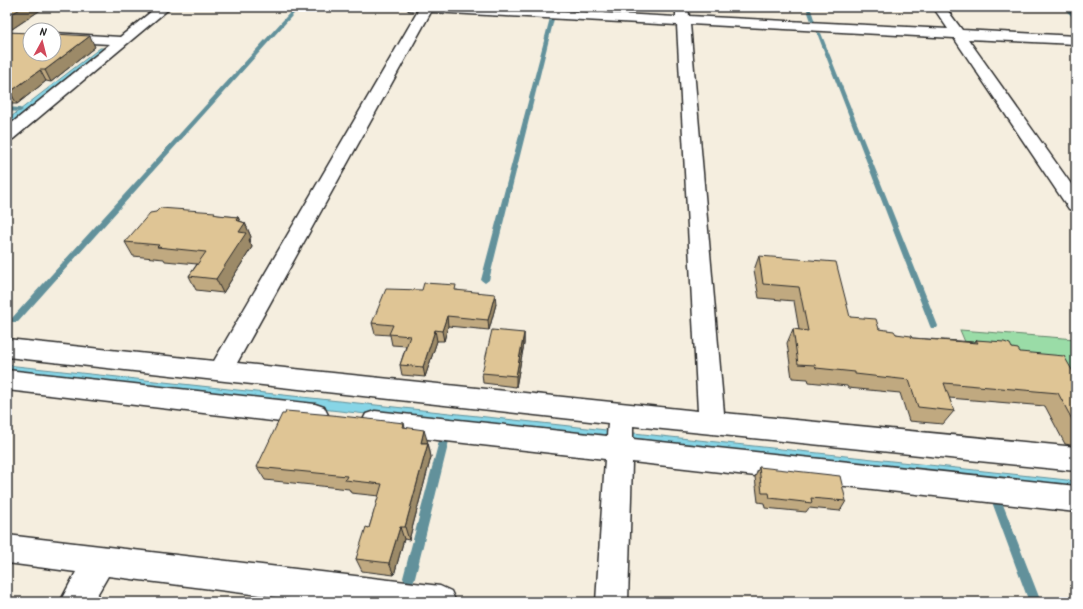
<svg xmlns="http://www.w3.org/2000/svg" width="1083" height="609" viewBox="0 0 1083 609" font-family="Kalam,sans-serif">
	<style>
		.green { fill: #9adca7; stroke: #628469 }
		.water { fill: #87d5e6; stroke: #62919b }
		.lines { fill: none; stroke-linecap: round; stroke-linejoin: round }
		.stream { fill: #62919b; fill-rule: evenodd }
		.street-casing { stroke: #2b2b2b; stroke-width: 3 }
		.street { fill: #fff; fill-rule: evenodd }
		.wall { fill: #c0a980; stroke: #2b2b2b }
		.shaded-wall { fill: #9c8a68; stroke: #2b2b2b }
		.building { fill: #dfc595; stroke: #2b2b2b }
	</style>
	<rect width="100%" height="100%" fill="#f5eedf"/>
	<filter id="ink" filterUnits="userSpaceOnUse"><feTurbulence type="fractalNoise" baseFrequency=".025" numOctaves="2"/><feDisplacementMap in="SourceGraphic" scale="8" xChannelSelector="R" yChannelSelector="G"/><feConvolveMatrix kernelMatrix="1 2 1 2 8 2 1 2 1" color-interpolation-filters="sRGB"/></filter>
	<g filter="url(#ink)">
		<path class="green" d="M960,330L1076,339V390L965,342Z"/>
		<path class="water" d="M100,48H105L7,126V120Z
			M7,365L1076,481V493L7,374Z"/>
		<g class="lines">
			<path class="stream" d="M295,7H300L18,322H12L11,320L12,318Z
				M553,7H557L556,11H552Z
				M806,7H810L815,22L811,21Z
				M1062,7H1067L1076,16V20Z
				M550,18L554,19L489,280L485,283L481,280Z
				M817,32L821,33L938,326L937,328H931L930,326L817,33Z
				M7,107L20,108L23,110L20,112L7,111Z
				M444,437L447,438L449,441L415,578L413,582L409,584L405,582L403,578L439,441L441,438Z
				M997,497L1001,499L1002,502L1041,602H1029L992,502L993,499Z"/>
			<g class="street-casing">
				<path id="street" d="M157,7H171L13,139L7,140V127L110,44L54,41V33L120,37Z
					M407,7H487L676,17V7H688L689,16L948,29L933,7H945L962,30L1076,36V44L968,39L1076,191V211L1069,209L954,38L690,24L724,413L1076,447V471L633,426V439L1076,486V512L632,462L628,602H596L605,459L375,433L366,430L362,422L366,414L375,411L607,436L608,423L7,357V339L214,361L418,11L409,10ZM431,12L677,25L698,411L237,363Z
					M7,370L315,404L324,407L328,415L324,423L315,426L7,390Z
					M7,535L440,586L451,591L456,602H315L108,576L93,602H60L76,572L7,563Z"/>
			</g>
			<use href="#street" class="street"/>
		</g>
		<path class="wall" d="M7,7H45L12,29H7Z
			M7,32L95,47L51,82L46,81L17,104H7Z
			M216,215L238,217L240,221L245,223L251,237L249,240L252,247L223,293L196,290L189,276L197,264L165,261L164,259L133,256L125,242Z
			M759,256L850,317L879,329L896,334L912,338L975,342L976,340L1012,348L1020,352L1076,377V446L1065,444L1045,406L949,398L954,411L943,424L909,421L900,393L848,388L847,386L809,382L808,379L792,378L787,343L793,329L799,330L794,301L759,298L754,270Z
			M457,290L496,304L489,330L448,326L444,341H437L425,377L402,375L400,365L406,346L392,345L390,335L375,334L372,323Z
			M524,333V344L516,387L483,383L482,373Z
			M404,423L405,427L428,443L431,457L409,540L404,539L394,575L362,571L356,559L369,528L379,496L351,493L349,489L265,480L257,467Z
			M759,467L846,501L840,511L809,508L806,512L765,508L764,503L758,502L755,477Z"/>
		<path class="shaded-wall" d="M23,7H45L12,29L7,21V17Z
			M90,36L95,47L51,82L45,70Z
			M40,70L46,81L17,104L10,92Z
			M238,217L242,227L245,223L251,237L249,240L252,247L223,293L216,279L239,232L236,220Z
			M495,294L496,304L489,330L488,320Z
			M447,316L448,326L444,341L442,331Z
			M435,330L437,341L425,377L423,367Z
			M524,333V344L516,387V376Z
			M424,430L428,443H421Z
			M428,443L431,457L409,540L405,527Z
			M400,527L404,539L394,575L389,563Z"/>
		<path class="building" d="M7,7H23L7,17Z
			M7,32L30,33V54H54V34L90,36L45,70H40L10,92H7Z
			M160,208L215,212L214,214L218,215L238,217L236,220L245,223L239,232L246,233L216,279L189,276L206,252L157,247L159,245L125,242L150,213L156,212Z
			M759,256L836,262L850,317L876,319L879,329L894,331L896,334L911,336L912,338L978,343L976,340L1004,342L1010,344L1012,348L1018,349L1020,352L1064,356L1076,377V427L1058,393L944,383L954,411L918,407L909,380L855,374V372L816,368L815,365L798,364L793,329L808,331L799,287L763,284Z
			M424,283L456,285L455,290L495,294L488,320L447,316L442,331L435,330L423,367L400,365L410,336L389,334L393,325L372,323L386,289L422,290Z
			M492,330L524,333L516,376L482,373Z
			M286,411L332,415L404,423L403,427L424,430L421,443H428L405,527H400L389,563L356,559L366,527L369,528L382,484L345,480L347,476L257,467L282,414H285Z
			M759,467L840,476L846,501L811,498L812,503L770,498L769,493H762Z"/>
	</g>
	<rect width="1083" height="609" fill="none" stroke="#fff" stroke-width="24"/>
	<rect x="12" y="12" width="1059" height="585" fill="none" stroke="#2b2b2b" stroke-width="1.5" filter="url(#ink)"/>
	<g transform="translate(42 42) rotate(7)"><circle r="19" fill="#ffffff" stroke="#aaaaaa"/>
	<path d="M0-3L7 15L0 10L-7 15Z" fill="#d1495b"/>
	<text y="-6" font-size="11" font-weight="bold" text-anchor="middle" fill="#2b2b2b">N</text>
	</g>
</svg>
